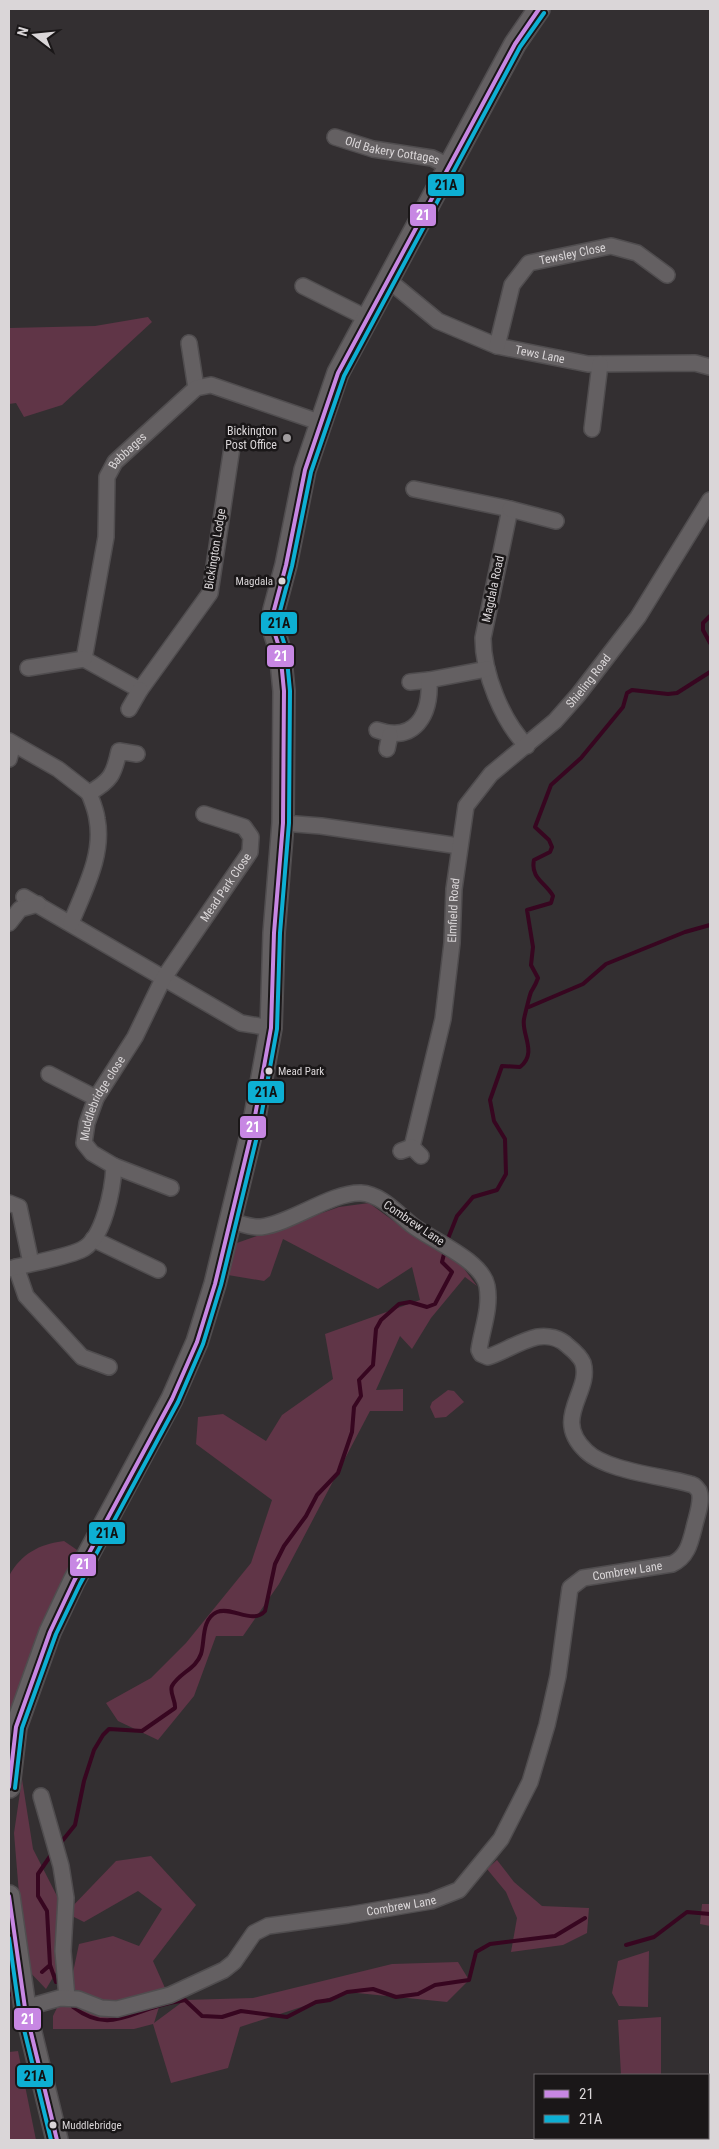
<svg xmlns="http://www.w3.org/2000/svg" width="719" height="2149" viewBox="0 0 719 2149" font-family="'Roboto Condensed',sans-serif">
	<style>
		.green { fill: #603547 }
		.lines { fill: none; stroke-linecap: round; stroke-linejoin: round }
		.stream { stroke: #370620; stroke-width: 4 }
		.minor-casing { stroke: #504d4f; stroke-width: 18 }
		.secondary-casing { stroke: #504d4f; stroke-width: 24 }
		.minor { stroke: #646062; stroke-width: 15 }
		.secondary { stroke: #646062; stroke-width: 21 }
		.bus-1-casing { stroke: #1a1718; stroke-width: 8 }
		.bus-2-casing { stroke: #1a1718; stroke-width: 8 }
		.bus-1 { stroke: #c787e3; stroke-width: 4 }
		.bus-2 { stroke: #0dafd3; stroke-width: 4 }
		.poi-dot { fill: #a09c9e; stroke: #1a1718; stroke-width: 2 }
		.bus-dot { fill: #dad6d8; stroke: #1a1718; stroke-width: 2 }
		.labels { text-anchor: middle; stroke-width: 5; stroke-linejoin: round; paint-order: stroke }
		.bus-label { font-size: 11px; fill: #dad6d8; stroke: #1a1718; text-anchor: start }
		.street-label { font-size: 12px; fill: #dad6d8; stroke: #1a1718 }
		.poi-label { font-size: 12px; fill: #dad6d8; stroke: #1a1718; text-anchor: end }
		.line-badge { stroke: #1a1718; stroke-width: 2 }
		.badge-label { font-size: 14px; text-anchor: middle; font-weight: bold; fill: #fff }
		.pale-badge-label { font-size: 14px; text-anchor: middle; font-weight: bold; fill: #111 }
	</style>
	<rect width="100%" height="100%" fill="#332f31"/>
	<path class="green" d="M148,317L152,322L62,405L24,417L16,403L9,404V328L95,326Z
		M369,1203L406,1230L459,1262L477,1286L465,1277L431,1318L412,1349L400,1336L376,1390L403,1389V1411H370L279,1584L243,1636H216L194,1696L158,1740L118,1721L106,1703L151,1678L186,1643L251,1563L272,1500L196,1444L198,1417L223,1414L266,1441L282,1415L333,1379L325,1334L420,1300L412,1267L378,1289L283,1239L270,1276L264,1281L222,1274L234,1244L339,1207Z
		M448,1390L454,1391L464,1402L446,1417L435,1418L430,1407L432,1402Z
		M64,1541L80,1552L9,1716V1576C21,1554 39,1544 64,1541Z
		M22,1779L33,1849L57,1896L58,1969L46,1989L25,1967L14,1833Z
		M151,1856L196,1905L153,1961L165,1988L154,2023L185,2000L253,1998L392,1964L458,1962L469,1980L447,2002L347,1992L240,2027L228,2068L171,2083L153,2024L134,2029H53V2016L72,1977L79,1944L113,1936L139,1946L162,1909L138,1891L84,1922L66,1913L116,1861Z
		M497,1860L514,1882L542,1906L589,1908L587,1933L563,1945L511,1952L517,1918L506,1892L487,1869Z
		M702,1904H710V1926L700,1924Z
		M649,1951L648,2007L619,2006L612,1993L618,1961Z
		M661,2017V2075H621L618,2020Z
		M18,2051L36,2140H9V2052Z"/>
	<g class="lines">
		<path class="stream" d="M710,616L703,623V630L710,643
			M529,1007L583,984L606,964L685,932L710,925
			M447,1241L457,1216L473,1197L497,1190L506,1174L505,1139L494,1121L490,1100L502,1066L520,1067C538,1053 521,1034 524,1019C525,1014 530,994 531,992C534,987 536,984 538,978L531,965L533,947L527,910L551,903L553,896C546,883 530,878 534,860L550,852L552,847L549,840L535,827L551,785L581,758L623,707L627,693L632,690L668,694L677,693L710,672
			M59,1845L75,1825L84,1781L94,1750L103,1735L109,1729L142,1731L175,1708C176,1701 169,1692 172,1686C179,1673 196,1669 201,1654C205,1642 201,1619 217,1612C232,1606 253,1625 265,1611L275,1564L284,1546L306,1516L317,1495L338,1473L352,1432L354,1407L361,1396L359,1380L373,1365L376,1329L381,1320L399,1304L410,1302L427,1307L435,1304L452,1272L442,1262L445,1250
			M626,1945L654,1937L687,1912L710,1914
			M50,1965L56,1982
			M42,1972L50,1965L47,1911L38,1896V1874L53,1852
			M9,1995L13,1993
			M73,2007C106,2032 124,2016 158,2006C167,2003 176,2002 185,2000L202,2016L222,2017L241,2011L287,2017L316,2002L330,2000L347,1992L373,1989L396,1997L418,1994L435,1985L469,1980L476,1952L490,1944L555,1936L585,1918"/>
		<g class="minor-casing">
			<g id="minor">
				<path id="s1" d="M335,137L373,149L432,158L449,166"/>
				<path id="s2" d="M387,279L438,321L497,346L588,364L695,363L710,367"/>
				<path d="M303,286L367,318"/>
				<path d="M189,343L196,388"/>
				<path id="s3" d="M497,346L512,285L529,263L611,246L637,253L667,275"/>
				<path d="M592,429L600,364"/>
				<path id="s4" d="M232,447L210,593L140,690L84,659L106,537L107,477L115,462L196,388L211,385L319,422"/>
				<path d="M414,489L510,509L483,638C483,673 502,721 527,746"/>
				<path d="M510,509L556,521"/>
				<path d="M28,668L84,659"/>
				<path d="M410,682L429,680"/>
				<path d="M129,709L140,690"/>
				<path d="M377,730C415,743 431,715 429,680L487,669"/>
				<path d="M9,741L58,769L89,793"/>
				<path d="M387,749L390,735"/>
				<path d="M9,759L13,744"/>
				<path d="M283,823L321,826L459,846"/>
				<path d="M24,897L241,1023L271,1028"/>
				<path d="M9,923L20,909L38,904"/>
				<path d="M71,923C84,890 104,855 97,819C96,810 92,801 89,793C111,781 114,774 119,751L137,754"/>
				<path d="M49,1074L96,1098"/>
				<path id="s5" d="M412,1147L443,1019L452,943L454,889L466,806L491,774L555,721L578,695L638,617L710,500"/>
				<path d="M401,1151L412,1147L421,1156"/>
				<path d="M114,1166L171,1188"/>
				<path d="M9,1203L19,1207L31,1263"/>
				<path d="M93,1239L158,1270"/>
				<path d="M16,1267L26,1296L82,1357L109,1367"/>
				<path id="s6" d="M9,1269C31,1263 60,1259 81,1250C104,1240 113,1188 114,1166L92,1153L84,1143L87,1123L96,1098L135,1037L163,979L250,852L251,837L244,827L204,814"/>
				<path d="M41,1796L61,1866L66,1898L63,1951L67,1998"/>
				<path id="s7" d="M25,2008L60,1998L78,1999L101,2008L117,2009L170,1995L224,1970L234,1962L254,1933L268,1926L348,1915L431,1901L459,1890L501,1839L530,1782L547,1725L558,1676L570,1588L583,1578L672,1564C687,1557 690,1544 694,1528C696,1518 703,1501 699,1491C697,1488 693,1484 690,1484C663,1476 606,1471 586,1451C551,1418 592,1392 583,1363C580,1356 573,1350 568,1346C560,1338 548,1335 537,1337C520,1341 503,1352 488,1357L481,1354L479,1350C482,1329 491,1308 487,1286C482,1260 431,1240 412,1225C398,1214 381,1194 361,1193C331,1192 292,1223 261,1227C251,1228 240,1223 231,1221"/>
			</g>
		</g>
		<g class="secondary-casing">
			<path id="secondary" d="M9,1787L16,1727L50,1632L74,1581L172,1399L197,1342L215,1284L253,1127L271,1028L274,933L283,823L284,691L280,650L273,628L274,610L286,565L305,470L338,373L515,44L539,9
				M9,1896L25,2008L57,2140"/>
		</g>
		<use href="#minor" class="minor"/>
		<use href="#secondary" class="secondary"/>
		<g class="bus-1-casing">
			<path id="bus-1" d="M9,1787L16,1727L50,1632L74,1581L172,1399L197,1342L215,1284L253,1127L271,1028L274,933L283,823L284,691L280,650L273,628L274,610L286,565L305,470L338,373L515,44L539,9
				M9,1896L25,2008L57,2140"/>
		</g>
		<g class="bus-2-casing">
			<path id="bus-2" d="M15,1788L22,1728L56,1634L80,1584L178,1402L203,1344L221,1285L259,1128L277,1029L280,933L289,823L290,691L286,649L279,627L280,611L292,566L311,472L344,376L520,47L544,13
				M9,1938L19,2009L51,2140"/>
		</g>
		<use href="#bus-1" class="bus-1"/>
		<use href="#bus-2" class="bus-2"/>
	</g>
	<circle class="poi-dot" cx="287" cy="438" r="5"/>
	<g class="bus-dot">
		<circle cx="282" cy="581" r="4.5"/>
		<circle cx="269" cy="1071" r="4.5"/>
		<circle cx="53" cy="2125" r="4.5"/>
	</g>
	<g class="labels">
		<g class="bus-label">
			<text x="273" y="585" text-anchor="end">Magdala</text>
			<text x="278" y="1075">Mead Park</text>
			<text x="62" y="2129">Muddlebridge</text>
		</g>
		<g class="street-label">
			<text dy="4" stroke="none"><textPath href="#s1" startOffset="59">Old Bakery Cottages</textPath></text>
			<text dy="4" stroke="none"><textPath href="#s3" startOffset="135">Tewsley Close</textPath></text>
			<text dy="4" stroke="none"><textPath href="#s2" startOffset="174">Tews Lane</textPath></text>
			<text dy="4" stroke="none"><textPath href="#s4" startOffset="549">Babbages</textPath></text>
			<text transform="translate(215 549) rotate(-81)" y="4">Bickington Lodge</text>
			<text transform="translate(493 589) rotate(-78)" y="4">Magdala Road</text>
			<text dy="4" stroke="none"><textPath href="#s5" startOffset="522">Shieling Road</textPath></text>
			<text dy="4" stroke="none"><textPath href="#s6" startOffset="501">Mead Park Close</textPath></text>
			<text dy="4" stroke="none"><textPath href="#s5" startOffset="241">Elmfield Road</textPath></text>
			<text dy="4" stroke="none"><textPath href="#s6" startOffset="255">Muddlebridge close</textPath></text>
			<text transform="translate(414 1223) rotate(34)" y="4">Combrew Lane</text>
			<text dy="4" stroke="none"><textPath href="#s7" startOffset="858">Combrew Lane</textPath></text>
			<text dy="4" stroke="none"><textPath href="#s7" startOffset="408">Combrew Lane</textPath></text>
		</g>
		<g class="poi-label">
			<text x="277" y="435">Bickington<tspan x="277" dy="14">Post Office</tspan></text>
		</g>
	</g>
	<g class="line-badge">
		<rect x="427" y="173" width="38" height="24" rx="5" fill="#0dafd3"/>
		<rect x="409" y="203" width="28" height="24" rx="5" fill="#c787e3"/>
		<rect x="260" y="611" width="38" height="24" rx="5" fill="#0dafd3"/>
		<rect x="266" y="644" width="29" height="24" rx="5" fill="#c787e3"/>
		<rect x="247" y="1080" width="38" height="24" rx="5" fill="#0dafd3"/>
		<rect x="239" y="1115" width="28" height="24" rx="5" fill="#c787e3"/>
		<rect x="88" y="1521" width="38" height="24" rx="5" fill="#0dafd3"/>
		<rect x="69" y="1553" width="28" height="24" rx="5" fill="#c787e3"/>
		<rect x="13" y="2007" width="29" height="24" rx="5" fill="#c787e3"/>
		<rect x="16" y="2064" width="38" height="24" rx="5" fill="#0dafd3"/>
	</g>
	<g class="badge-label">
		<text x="423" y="220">21</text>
		<text x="281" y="661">21</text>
		<text x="253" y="1132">21</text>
		<text x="83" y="1569">21</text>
		<text x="28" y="2024">21</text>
	</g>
	<g class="pale-badge-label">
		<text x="446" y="190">21A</text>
		<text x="279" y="628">21A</text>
		<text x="266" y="1097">21A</text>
		<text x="107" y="1538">21A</text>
		<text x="35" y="2081">21A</text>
	</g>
	<rect width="719" height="2149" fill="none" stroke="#dad6d8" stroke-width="20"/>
	<rect x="534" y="2074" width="175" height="65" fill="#1a1718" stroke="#676365"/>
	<rect x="544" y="2090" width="25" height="8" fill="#c787e3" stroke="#676365"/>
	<text x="579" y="2099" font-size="15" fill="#dad6d8">21</text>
	<rect x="544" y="2115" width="25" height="8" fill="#0dafd3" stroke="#676365"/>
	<text x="579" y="2124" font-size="15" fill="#dad6d8">21A</text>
	<g transform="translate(35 35) rotate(286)" stroke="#1a1718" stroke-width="4" paint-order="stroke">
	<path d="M0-4L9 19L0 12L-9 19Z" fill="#dad6d8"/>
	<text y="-8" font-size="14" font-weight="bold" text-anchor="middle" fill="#dad6d8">N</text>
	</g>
</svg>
